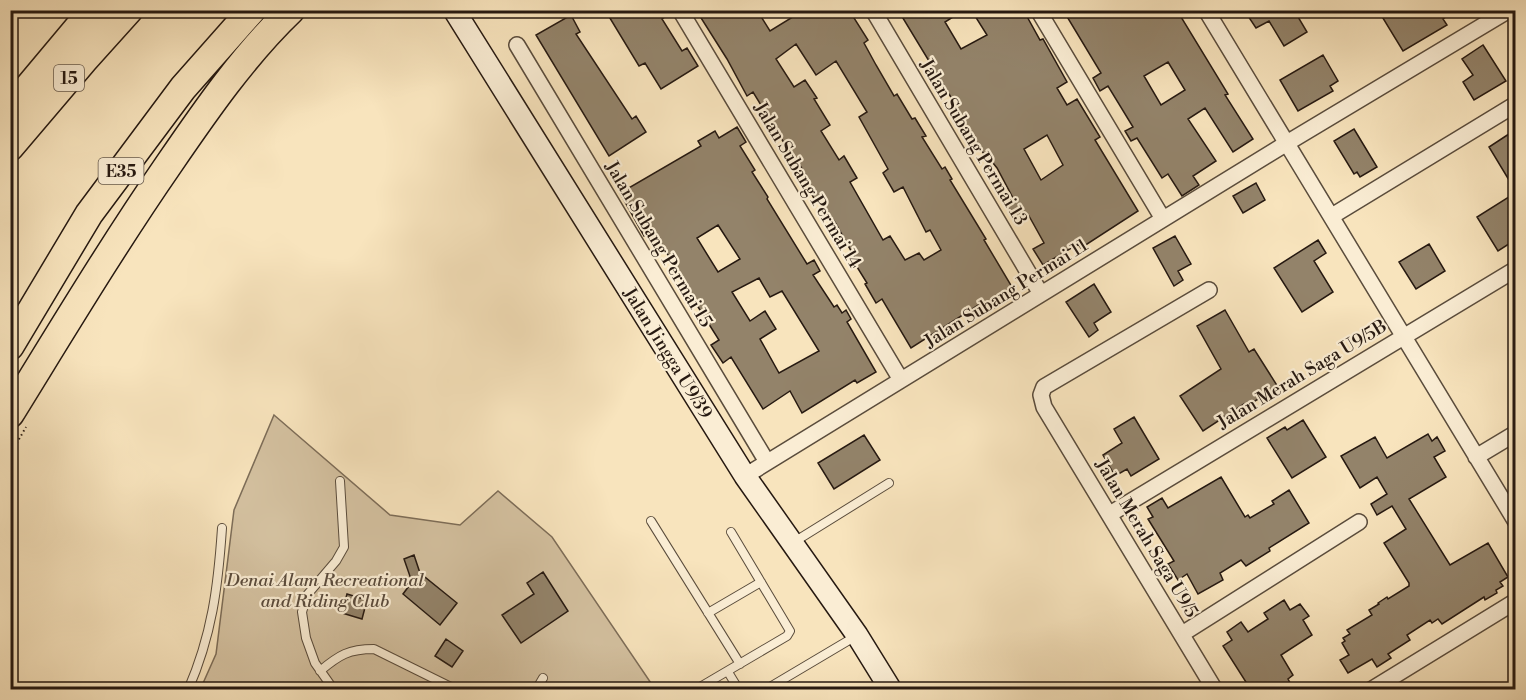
<svg xmlns="http://www.w3.org/2000/svg" width="1526" height="700" viewBox="0 0 1526 700" font-family="'Libre Bodoni',serif">
	<style>
		.green { fill: #d4c1a0; stroke: #7d6d58; stroke-width: 1.5 }
		.building { fill: #93836a; stroke: #261911; stroke-width: 1.5; fill-rule: evenodd }
		.lines { fill: none; stroke-linecap: round; stroke-linejoin: round }
		.lane-casing { stroke: #5a4c3c; stroke-width: 10 }
		.street-casing { stroke: #5a4c3c; stroke-width: 18 }
		.secondary-casing { stroke: #261911; stroke-width: 24 }
		.highway-casing { stroke: #261911; stroke-width: 30 }
		.path { stroke: #261911; stroke-width: 2; stroke-dasharray: 1.5 3; stroke-linecap: butt }
		.lane { stroke: #faedd4; stroke-width: 8 }
		.street { stroke: #faedd4; stroke-width: 15 }
		.secondary { stroke: #faedd4; stroke-width: 21 }
		.highway { stroke: #f8e4bd; stroke-width: 27 }
		.labels { text-anchor: middle; stroke-width: 4.5; stroke-linejoin: round; paint-order: stroke }
		.shield { fill: #faedd4; stroke: #66594c; stroke-width: 1.5 }
		.shield-label { font-size: 16px; font-weight: bold; fill: #261911 }
		.street-label { font-size: 18px; fill: #261911; stroke: #faedd4 }
		.park-label { font-size: 18px; font-style: italic; fill: #5a4b3c; stroke: #faedd4 }
	</style>
	<rect width="100%" height="100%" fill="#f8e4bd"/>
	<filter id="stains"><feTurbulence type="fractalNoise" baseFrequency=".00333" numOctaves="4"/><feColorMatrix values="0 0 0 0 .2 0 0 0 0 .09 0 0 0 0 .02 0 0 0 .5 -.17"/></filter>
	<radialGradient id="worn" r=".72"><stop offset=".6" stop-color="#630" stop-opacity="0"/><stop offset="1" stop-color="#630" stop-opacity=".3"/></radialGradient>
	<path class="green" d="M274,415L390,515L460,525L498,491L552,537L655,689L200,690L216,654L234,510Z"/>
	<path class="building" d="M605,10H670L671,13L662,19L682,51L687,48L698,66L661,89L645,63L639,66Z
		M696,10H757L770,31L804,10H849L868,40L864,43L876,65L894,96L897,94L912,119L915,118L926,136L922,137L942,169L945,167L952,179L950,180L986,239L984,240L1012,287L1002,293L1007,301L989,311L983,302L911,348L882,299L876,303L865,284L867,283L852,259L855,258L836,224L820,200L816,202L811,193L808,195L800,183L808,178L790,150L789,151L753,92L747,96L727,59ZM796,44L816,75L836,61L867,112L859,117L888,169L883,173L894,192L903,187L926,232L930,230L941,250L924,260L919,253L905,260L890,236L883,240L850,182L857,178L844,156L839,160L821,131L830,125L814,99L817,98L805,80L794,87L776,59Z
		M898,10H964L945,22L961,49L987,35L975,16L984,10H1012L1017,17L1025,13L1040,40L1043,39L1067,82L1057,88L1067,105L1077,99L1100,137L1095,140L1138,211L1081,248L1078,244L1043,265L1033,249L1044,243L1029,216L1018,223L1005,203L1013,198L997,168L989,158L987,159L977,143L975,144L971,138L968,140L960,126L962,125L959,119L963,117ZM1047,135L1063,165L1041,180L1024,149Z
		M1063,10H1191L1181,17L1228,94L1225,95L1253,139L1233,152L1205,108L1188,119L1216,161L1193,176L1199,185L1182,196L1168,174L1162,178L1137,138L1131,141L1125,131L1133,127L1108,86L1100,91L1093,78L1101,73ZM1168,62L1185,90L1161,105L1144,76Z
		M1257,10H1294L1307,32L1284,46L1269,21L1256,28L1248,16Z
		M1378,10H1455L1443,19L1447,25L1403,51Z
		M571,15L580,32L576,34L632,119L636,116L646,132L609,156L536,35Z
		M1483,45L1506,81L1474,100L1463,82L1473,75L1462,59Z
		M1323,55L1338,81L1330,86L1333,91L1298,111L1280,80Z
		M737,127L746,142L740,146L755,170L752,172L768,197L767,199L807,264L814,260L820,271L813,275L834,307L837,305L842,313L846,310L851,319L847,322L876,372L857,383L855,380L802,413L790,391L763,409L731,357L723,363L711,345L719,340L688,291L689,290L653,230L644,236L620,193L701,146L698,141L715,131L719,138ZM718,225L740,259L718,272L697,238ZM759,278L770,297L782,291L819,351L779,373L760,339L776,329L765,311L750,321L732,292Z
		M1354,129L1377,167L1360,177L1357,172L1354,174L1334,141Z
		M1515,130V190L1489,147Z
		M1256,183L1265,200L1243,213L1233,196Z
		M1515,193V240L1498,251L1477,217Z
		M1175,236L1191,264L1178,271L1183,280L1174,286L1153,248Z
		M1318,240L1326,253L1314,261L1333,292L1302,312L1274,268Z
		M1429,244L1445,271L1416,289L1399,262Z
		M1094,284L1111,312L1094,323L1098,330L1089,337L1066,302Z
		M1225,310L1249,352L1254,349L1278,387L1245,407L1244,404L1203,431L1180,396L1221,369L1197,326Z
		M1134,417L1159,459L1131,476L1127,469L1115,476L1103,455L1122,443L1114,429Z
		M1303,420L1326,457L1292,478L1267,438L1285,427L1287,430Z
		M1428,434L1432,441L1437,437L1445,451L1434,457L1446,477L1409,499L1450,565L1488,543L1508,577L1500,582L1503,586L1496,590L1497,593L1485,600L1484,597L1442,624L1438,619L1432,623L1430,620L1407,635L1410,640L1388,654L1391,658L1377,667L1372,659L1348,673L1340,660L1349,655L1342,643L1345,641L1343,638L1350,634L1347,630L1372,615L1369,610L1379,604L1378,603L1387,597L1388,599L1409,586V583L1384,543L1406,529L1392,506L1377,515L1371,504L1387,494L1377,477L1360,488L1341,456L1375,437L1387,458Z
		M864,435L880,460L834,489L818,463Z
		M1221,477L1245,517L1248,515L1250,518L1274,504L1272,501L1289,490L1309,523L1269,548L1270,551L1246,566L1241,560L1220,573L1223,580L1198,594L1187,574L1178,580L1168,564L1174,561L1148,519L1153,517L1147,507L1162,498L1168,508Z
		M414,555L420,573L457,603L440,625L403,594L412,582L404,559Z
		M543,572L568,611L521,643L502,615L534,594L527,583Z
		M347,594L367,600L362,619L342,613Z
		M1284,600L1290,610L1300,604L1309,616L1303,620L1312,635L1281,655L1293,675L1288,679L1294,690H1251L1223,646L1232,640L1227,632L1241,622L1248,632L1268,619L1264,613Z
		M446,639L463,651L452,667L435,656Z"/>
	<g class="lines">
		<g class="lane-casing">
			<path id="lane" d="M651,521L740,664
				M794,542L889,483
				M708,613L761,582
				M320,671C339,655 349,649 374,649L457,690
				M728,672L739,690
				M188,690C212,635 218,587 222,528
				M334,690L315,663L306,638L302,612L307,595L336,561L344,547L340,481
				M536,690L543,678
				M695,690L787,636L790,631L731,532
				M765,690L856,636"/>
		</g>
		<g class="street-casing">
			<path id="street" d="M680,10L901,380
				M873,10L1041,294
				M1038,10L1163,219
				M1206,10L1516,522
				M517,45L767,462
				M1332,216L1516,104
				M1209,290L1044,387L1041,395L1044,407L1215,690
				M1476,457L1516,433
				M745,476L1287,143L1509,10
				M1110,514L1516,269
				M1182,634L1359,522
				M1371,690L1516,601"/>
		</g>
		<g class="secondary-casing">
			<path id="secondary" d="M454,10L745,476L857,635L891,690"/>
		</g>
		<g class="highway-casing">
			<path id="highway" d="M10,109L93,10
				M10,147L84,60L129,10
				M10,346L89,214L183,88L252,10
				M10,414C62,330 113,245 169,164C206,110 244,55 291,10"/>
		</g>
		<path class="path" d="M310,17L316,10
			M10,455L26,427"/>
		<use href="#lane" class="lane"/>
		<use href="#street" class="street"/>
		<use href="#secondary" class="secondary"/>
		<use href="#highway" class="highway"/>
	</g>
	<g class="labels">
		<g class="shield">
			<rect x="54" y="65" width="30" height="26" rx="4.5"/>
			<rect x="98.5" y="158" width="45" height="26" rx="4.5"/>
		</g>
		<g class="shield-label">
			<text x="69" y="84">15</text>
			<text x="121" y="177">E35</text>
		</g>
		<g class="street-label">
			<text transform="translate(974 142) rotate(59)" y="6">Jalan Subang Permai 13</text>
			<text transform="translate(808 185) rotate(59)" y="6">Jalan Subang Permai 14</text>
			<text transform="translate(659 244) rotate(59)" y="6">Jalan Subang Permai 15</text>
			<text transform="translate(1006 293) rotate(-32)" y="6">Jalan Subang Permai 11</text>
			<text transform="translate(668 353) rotate(58)" y="6">Jalan Jingga U9/39</text>
			<text transform="translate(1302 374) rotate(-31)" y="6">Jalan Merah Saga U9/5B</text>
			<text transform="translate(1147 538) rotate(59)" y="6">Jalan Merah Saga U9/5</text>
		</g>
		<g class="park-label">
			<text x="325" y="586">Denai Alam Recreational<tspan x="325" dy="21">and Riding Club</tspan></text>
		</g>
	</g>
	<rect width="1526" height="700" fill="none" stroke="#f8e4bd" stroke-width="36"/>
	<rect x="12" y="12" width="1502" height="676" fill="none" stroke="#261911" stroke-width="3"/>
	<rect x="18" y="18" width="1490" height="664" fill="none" stroke="#261911" stroke-width="1.5"/>
	<rect width="100%" height="100%" filter="url(#stains)"/>
	<rect width="100%" height="100%" fill="url(#worn)"/>
</svg>
